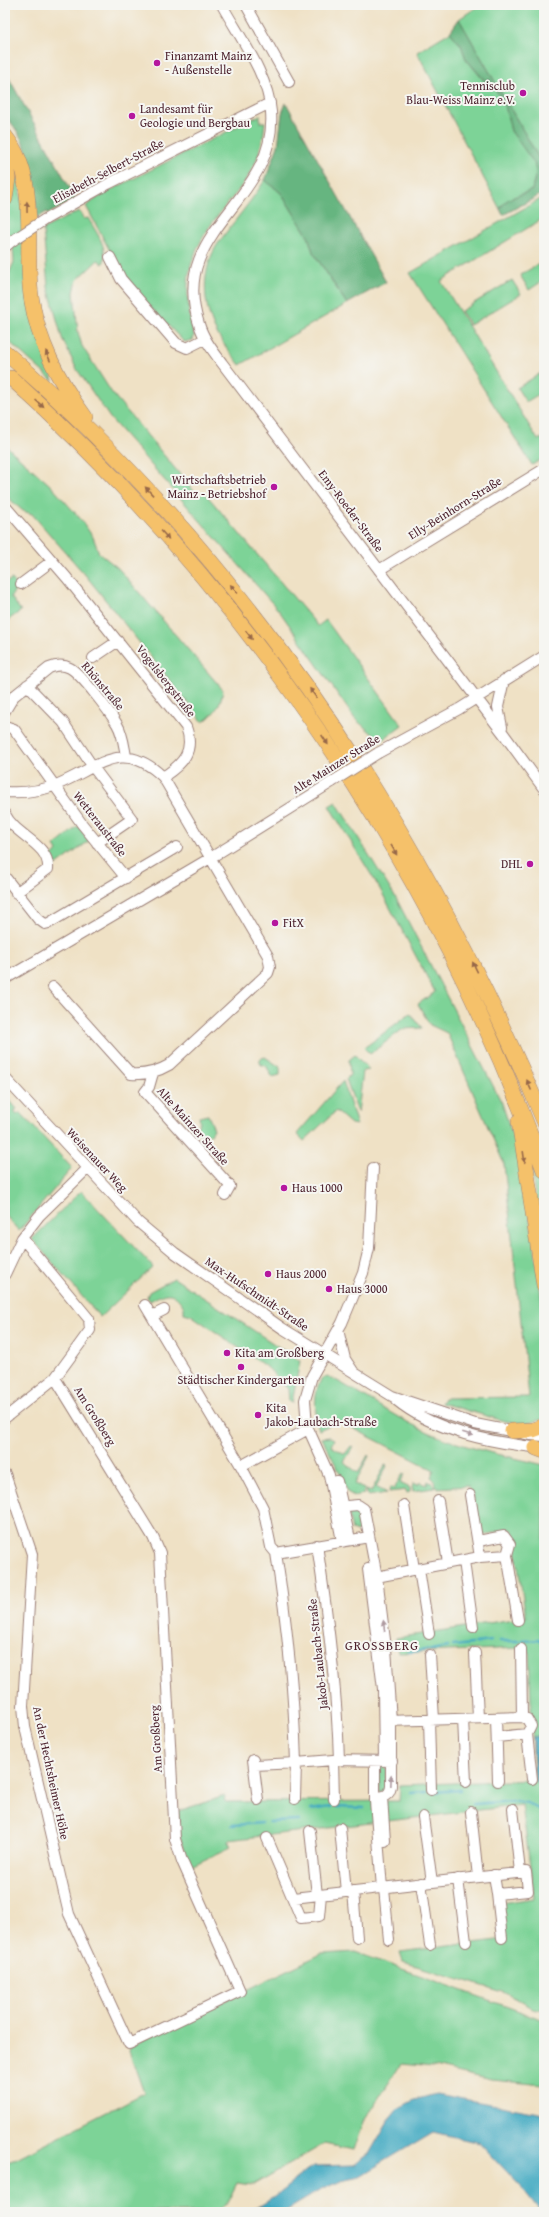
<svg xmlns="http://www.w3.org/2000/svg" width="549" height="2217" viewBox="0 0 549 2217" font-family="'Gentium Book Plus',serif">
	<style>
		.green { fill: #7dd397; stroke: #647961 }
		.forest { fill: #66b580; stroke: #586a56 }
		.water { fill: #41a9c1; stroke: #466476 }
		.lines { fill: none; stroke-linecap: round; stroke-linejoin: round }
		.stream { stroke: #41a9c1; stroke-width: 2.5 }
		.minor-casing { stroke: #9c8078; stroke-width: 12 }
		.highway-casing { stroke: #9c8078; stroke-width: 16 }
		.minor { stroke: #fff; stroke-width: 10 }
		.highway { stroke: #f5c16b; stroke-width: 15 }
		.minor-bridge-casing { stroke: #9c8078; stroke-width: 12; stroke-linecap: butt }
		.minor-bridge { stroke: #fff; stroke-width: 10 }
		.oneway { fill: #976848 }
		.oneway2 { fill: #ae9aa0 }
		.poi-dot { fill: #b5179e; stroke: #f6f6f2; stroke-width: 1.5 }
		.labels { text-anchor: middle; stroke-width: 4; stroke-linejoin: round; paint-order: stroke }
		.poi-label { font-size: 12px; fill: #4a1f2b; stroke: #f6f6f2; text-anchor: start }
		.street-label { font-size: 12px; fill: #4a1f2b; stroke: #f6f6f2 }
		.neighbourhood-label { font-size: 13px; letter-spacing: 1px; fill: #4a1f2b; stroke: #f6f6f2 }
	</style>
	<rect width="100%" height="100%" fill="#f6f6f2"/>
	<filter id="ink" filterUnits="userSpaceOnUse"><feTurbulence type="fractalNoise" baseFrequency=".025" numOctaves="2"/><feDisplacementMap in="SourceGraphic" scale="8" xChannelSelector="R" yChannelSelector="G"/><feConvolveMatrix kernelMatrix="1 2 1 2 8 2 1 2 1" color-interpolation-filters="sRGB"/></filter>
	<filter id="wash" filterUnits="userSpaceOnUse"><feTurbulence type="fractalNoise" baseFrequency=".012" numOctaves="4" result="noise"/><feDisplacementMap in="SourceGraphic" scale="16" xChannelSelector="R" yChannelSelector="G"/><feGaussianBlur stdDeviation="0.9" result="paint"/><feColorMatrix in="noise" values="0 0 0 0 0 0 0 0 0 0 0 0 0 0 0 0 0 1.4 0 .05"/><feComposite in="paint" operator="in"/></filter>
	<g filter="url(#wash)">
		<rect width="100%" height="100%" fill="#efe1c5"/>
		<path class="green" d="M480,5H544V167L459,19Z
			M450,32L461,45L466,59L485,82L489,79L505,105L511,131L535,163L536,172L532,190L509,199L504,203L500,209L417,52Z
			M260,115V122H265C260,189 216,201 195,254C183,281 188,311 194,336L193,340L184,342L134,290L119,268L86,206L103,194Z
			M13,169L18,170L24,225L53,381L5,338V282L14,262L12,234L5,237C5,214 11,193 13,169Z
			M265,180L281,193L308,236L313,252L347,304L240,365C233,355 224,346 218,335C202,307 200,269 219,242C234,221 251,202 265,180Z
			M544,197V218L441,281L538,440L541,438L544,444V458L532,465L410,273Z
			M79,211L84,219L88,218C95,230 110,250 103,264L98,260L77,280L74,293L78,332L82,346L112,393L198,496L204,492L318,626L326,620L402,725L381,741L355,719L280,612L110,418L76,368L62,338L48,287L43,229Z
			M544,261V280L529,290L520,275Z
			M512,280L521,294L470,325L461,311Z
			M544,371V391L526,402L517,388Z
			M5,445L50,485L79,517L93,537L99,553L118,568L223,690C221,704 215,714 203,722L87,577L32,514L23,511L5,495Z
			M12,579L17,586L11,597L21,611L5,622V583Z
			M336,802L397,900L502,1103L516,1147L534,1241L544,1319V1419L525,1424L504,1421L441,1403L444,1398L529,1397L504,1164L447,1033L430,1025L418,1004L435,992L380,889L329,806Z
			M78,826L89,841L53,868L49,860L57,851L54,846Z
			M410,1013L422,1028L403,1029L370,1054L364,1048Z
			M355,1055L369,1070L363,1071L358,1113L346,1079L350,1075L349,1060Z
			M265,1057L280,1067V1075L272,1077L267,1067L260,1064V1059Z
			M343,1081L357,1125L351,1124L336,1111L304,1141L297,1134Z
			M5,1095L17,1109L14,1111L17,1115L20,1112L72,1168L19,1231L5,1215Z
			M208,1115L214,1129L211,1134L203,1136L198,1133L196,1129L200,1122L199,1117Z
			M530,1161L544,1203V1257Z
			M81,1191L153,1267L100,1317L32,1239Z
			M174,1278L300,1361L292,1403L289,1402L288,1389L268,1368L191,1315L184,1313V1307C173,1289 166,1292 150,1301L147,1297L149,1292Z
			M328,1376C361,1393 390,1415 424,1430C461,1448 504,1455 544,1465V2010L533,2008L503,1992L403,1962L400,1952L505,1939L501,1903L534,1898L522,1805L228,1840L231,1847L189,1867L180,1838L178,1811L225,1796L226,1802L399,1801L400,1785L534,1780L529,1650L522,1648L398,1653L396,1638L526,1617L512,1529L479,1536L472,1493L468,1486L436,1488L435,1481L431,1477L434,1470L333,1418L328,1426L319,1430C315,1418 311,1379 328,1376Z
			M330,1437L334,1439L331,1446L345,1454L351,1446L353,1447L344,1462L358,1473L368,1455L369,1456L355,1484L364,1489V1494L354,1496L347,1492L344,1481L322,1438Z
			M385,1465L387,1466L376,1487L387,1493L368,1496L366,1490L371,1492Z
			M403,1473L405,1474L400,1483L410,1488V1492L407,1493L406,1490L389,1492L390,1487L394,1489Z
			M428,1481L433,1484L434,1488L413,1491L412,1487L414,1483L418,1485L420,1482L427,1485Z
			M348,1510H356L361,1515L362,1527L357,1532L352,1530Z
			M383,1766L387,1769L386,1790L382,1792H379V1769Z
			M355,1952L544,2020V2085L492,2080L434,2067L401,2064L364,2121L354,2150L324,2144L253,2185L237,2183L226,2205L216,2212H5V2164L144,2093L129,2051L131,2046L321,1954Z"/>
		<path class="forest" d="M459,19L544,167V193L503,215L500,209L504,203L509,199L532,190L536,172L534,163L511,131L505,105L489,79L486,82L466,59L461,45L450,32Z
			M5,71L76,199L48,214L47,212L37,218C34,182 32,143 5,116Z
			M286,103L386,282L347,304L313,252L308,236L281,193L265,180L278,146L282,113Z"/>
		<path class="water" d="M544,1711V1790L535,1781L533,1737L540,1736Z
			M436,2094L544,2114V2212L540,2211L522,2188L480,2143L433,2132L360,2176L345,2179L314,2194L284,2212H250L274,2197L313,2166L354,2165L369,2154L388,2121L399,2108L414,2100Z"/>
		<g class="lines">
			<path class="stream" d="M522,1640L539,1639L544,1646
				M500,1641H519
				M475,1643L491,1641
				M453,1646L472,1644
				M430,1650L448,1647
				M409,1652L427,1650
				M434,1792L460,1790
				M411,1793L427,1792
				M515,1801L527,1803L542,1811
				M473,1804L512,1801
				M337,1807L364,1808
				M311,1810L331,1807
				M269,1822L299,1821
				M232,1825L262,1823"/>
		</g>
	</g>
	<g filter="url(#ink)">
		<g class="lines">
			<g class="minor-casing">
				<path id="minor" d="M222,5C240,38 268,74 271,112C278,202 167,229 199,324C203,338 213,351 222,363L503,733L544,789
					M246,5L289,82
					M44,220L108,184L270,103
					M5,247L12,241
					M110,257L121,279L176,343L187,348L205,339
					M5,506L67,578L186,727C195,751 183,764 163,777C122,737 98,768 56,785C41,791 22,793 5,792
					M379,570L544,469
					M21,584L52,561
					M93,658L118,641
					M27,685L63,722L93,767L132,819L97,843
					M5,711L14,696L49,668C56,665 63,664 70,668C82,675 109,711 117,724C123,734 124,746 126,756
					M5,726L14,729L82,824L126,878
					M502,727L498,707L504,680
					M378,753L459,709L544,656
					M5,814C15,836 50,844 48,869L16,893
					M5,877L38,919L45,924L49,923L177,847
					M5,979L212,857L332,782
					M53,987L131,1074C145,1075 157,1072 169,1065L268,973L270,967L268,956L163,777
					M153,1073L149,1087L145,1092L230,1186L225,1195
					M5,1078L138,1222L175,1253L282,1328L392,1396L475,1424L531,1435L544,1436
					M5,1274L22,1238L39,1216L87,1169
					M145,1305L241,1466L263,1508L271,1547L276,1553C287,1623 294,1692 296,1763L333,1760L392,1761
					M152,1316L164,1310
					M338,1330L345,1359L353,1371
					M396,1400C435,1432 493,1443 542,1448
					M5,1418L55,1378L90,1330L89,1319L22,1238
					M241,1466L308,1429
					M5,1474L32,1554L23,1706L25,1727L69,1914L129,2044L240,1991L182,1861L175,1839L160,1553L153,1537L55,1378
					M337,1481L350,1539
					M470,1495L480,1557
					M438,1501L448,1563
					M404,1505L414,1569
					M336,1507L358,1505L364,1509L377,1577L386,1648L391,1721V1786C390,1796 384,1797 375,1797
					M342,1541L329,1475L307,1426L305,1400L312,1376L342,1323L363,1273L369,1248L373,1168
					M478,1541L504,1536L510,1544L507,1555L518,1620
					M317,1545C328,1617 337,1688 339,1760
					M276,1553L369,1537
					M464,1561L473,1627
					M368,1569L383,1689L384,1761
					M419,1569L429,1634
					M371,1578L480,1557L507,1555
					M521,1649L522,1717
					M475,1653L478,1718
					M430,1655L434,1719
					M496,1718L498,1781
					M463,1719L466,1782
					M429,1720L431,1790
					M386,1721L522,1717L527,1719L531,1726L527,1734L497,1737
					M527,1734L532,1779
					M253,1760L258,1800
					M333,1760L334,1799
					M375,1761V1801L382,1888
					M255,1765L296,1763L295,1799
					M382,1797L385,1841
					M513,1809L520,1872
					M471,1812L478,1877
					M423,1817L432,1882
					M340,1828L346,1892
					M310,1831L317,1895
					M267,1838L301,1918L319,1916L321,1895
					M458,1879L466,1942
					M421,1883L430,1945
					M384,1888L389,1940
					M353,1891L357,1938
					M497,1894L502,1938
					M293,1898C371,1889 448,1880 526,1872L528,1891L497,1894L494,1875"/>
			</g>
			<g class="highway-casing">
				<path id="highway" d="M5,136C42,182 22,248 32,302C39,344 60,383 85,417
					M5,156L8,178L5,199
					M5,352C248,562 421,826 544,1121
					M11,378C250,593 434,868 544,1170
					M519,1121L544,1285
					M512,1431L533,1430L544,1426
					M536,1448L544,1451"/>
			</g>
			<use href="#minor" class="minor"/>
			<use href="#highway" class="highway"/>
			<g class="minor-bridge-casing">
				<path id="minor-bridge" d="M12,241L44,220
					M332,782L378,753"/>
			</g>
			<use href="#minor-bridge" class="minor-bridge"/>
		</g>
		<defs><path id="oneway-solid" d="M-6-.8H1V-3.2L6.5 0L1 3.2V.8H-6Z"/></defs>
		<g class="oneway">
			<use href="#oneway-solid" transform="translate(27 207) rotate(-91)"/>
			<use href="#oneway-solid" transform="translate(48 356) rotate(-114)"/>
			<use href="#oneway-solid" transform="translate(40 404) rotate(42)"/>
			<use href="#oneway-solid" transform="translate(149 491) rotate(-133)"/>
			<use href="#oneway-solid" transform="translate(165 535) rotate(48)"/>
			<use href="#oneway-solid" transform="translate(234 589) rotate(-130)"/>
			<use href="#oneway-solid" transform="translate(249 635) rotate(53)"/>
			<use href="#oneway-solid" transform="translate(313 693) rotate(-125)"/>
			<use href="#oneway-solid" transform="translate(325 740) rotate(56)"/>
			<use href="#oneway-solid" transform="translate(394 850) rotate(60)"/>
			<use href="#oneway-solid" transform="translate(475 967) rotate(-116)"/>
			<use href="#oneway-solid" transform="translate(529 1085) rotate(-113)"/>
			<use href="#oneway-solid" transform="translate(524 1157) rotate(82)"/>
		</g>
		<g class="oneway2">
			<use href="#oneway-solid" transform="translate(468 1434) rotate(16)"/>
			<use href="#oneway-solid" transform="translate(384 1626) rotate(-97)"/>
			<use href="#oneway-solid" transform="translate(391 1781) rotate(-88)"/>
		</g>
	</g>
	<g class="poi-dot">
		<circle cx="157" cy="63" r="4"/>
		<circle cx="523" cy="93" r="4"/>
		<circle cx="132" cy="116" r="4"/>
		<circle cx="274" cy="487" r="4"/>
		<circle cx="530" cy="864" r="4"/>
		<circle cx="275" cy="923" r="4"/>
		<circle cx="284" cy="1188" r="4"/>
		<circle cx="268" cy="1274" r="4"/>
		<circle cx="329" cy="1289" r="4"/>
		<circle cx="227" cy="1353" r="4"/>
		<circle cx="241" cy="1367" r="4"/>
		<circle cx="258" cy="1415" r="4"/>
	</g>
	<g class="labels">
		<g class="poi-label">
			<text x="165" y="60">Finanzamt Mainz<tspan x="165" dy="14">- Außenstelle</tspan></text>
			<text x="515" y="90" text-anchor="end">Tennisclub<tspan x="515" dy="14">Blau-Weiss Mainz e.V.</tspan></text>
			<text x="140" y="113">Landesamt für<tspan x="140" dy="14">Geologie und Bergbau</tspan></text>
			<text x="266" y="484" text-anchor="end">Wirtschaftsbetrieb<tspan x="266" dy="14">Mainz - Betriebshof</tspan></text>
			<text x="522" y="868" text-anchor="end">DHL</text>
			<text x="283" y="927">FitX</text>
			<text x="292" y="1192">Haus 1000</text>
			<text x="276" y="1278">Haus 2000</text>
			<text x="337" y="1293">Haus 3000</text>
			<text x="235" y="1357">Kita am Großberg</text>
			<text x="241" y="1384" text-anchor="middle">Städtischer Kindergarten</text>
			<text x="266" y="1412">Kita<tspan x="266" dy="14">Jakob-Laubach-Straße</tspan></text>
		</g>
		<g class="street-label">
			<text transform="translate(108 171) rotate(-28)" y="4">Elisabeth-Selbert-Straße</text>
			<text transform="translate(455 508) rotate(-32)" y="4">Elly-Beinhorn-Straße</text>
			<text transform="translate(351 511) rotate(53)" y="4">Emy-Roeder-Straße</text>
			<text transform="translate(166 681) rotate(52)" y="4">Vogelsbergstraße</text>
			<text transform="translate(103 686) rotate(50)" y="4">Rhönstraße</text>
			<text transform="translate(336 764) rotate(-32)" y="4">Alte Mainzer Straße</text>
			<text transform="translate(100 824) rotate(52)" y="4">Wetteraustraße</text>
			<text transform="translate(193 1126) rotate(48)" y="4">Alte Mainzer Straße</text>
			<text transform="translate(97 1160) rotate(47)" y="4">Weisenauer Weg</text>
			<text transform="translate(257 1294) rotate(34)" y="4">Max-Hufschmidt-Straße</text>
			<text transform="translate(95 1416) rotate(58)" y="4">Am Großberg</text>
			<text transform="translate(318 1654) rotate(-96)" y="4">Jakob-Laubach-Straße</text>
			<text transform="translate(156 1739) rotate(-93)" y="4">Am Großberg</text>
			<text transform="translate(51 1773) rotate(78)" y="4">An der Hechtsheimer Höhe</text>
		</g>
		<g class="neighbourhood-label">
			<text x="382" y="1650">GROSSBERG</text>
		</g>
	</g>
	<rect width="549" height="2217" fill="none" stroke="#f6f6f2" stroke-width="20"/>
</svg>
